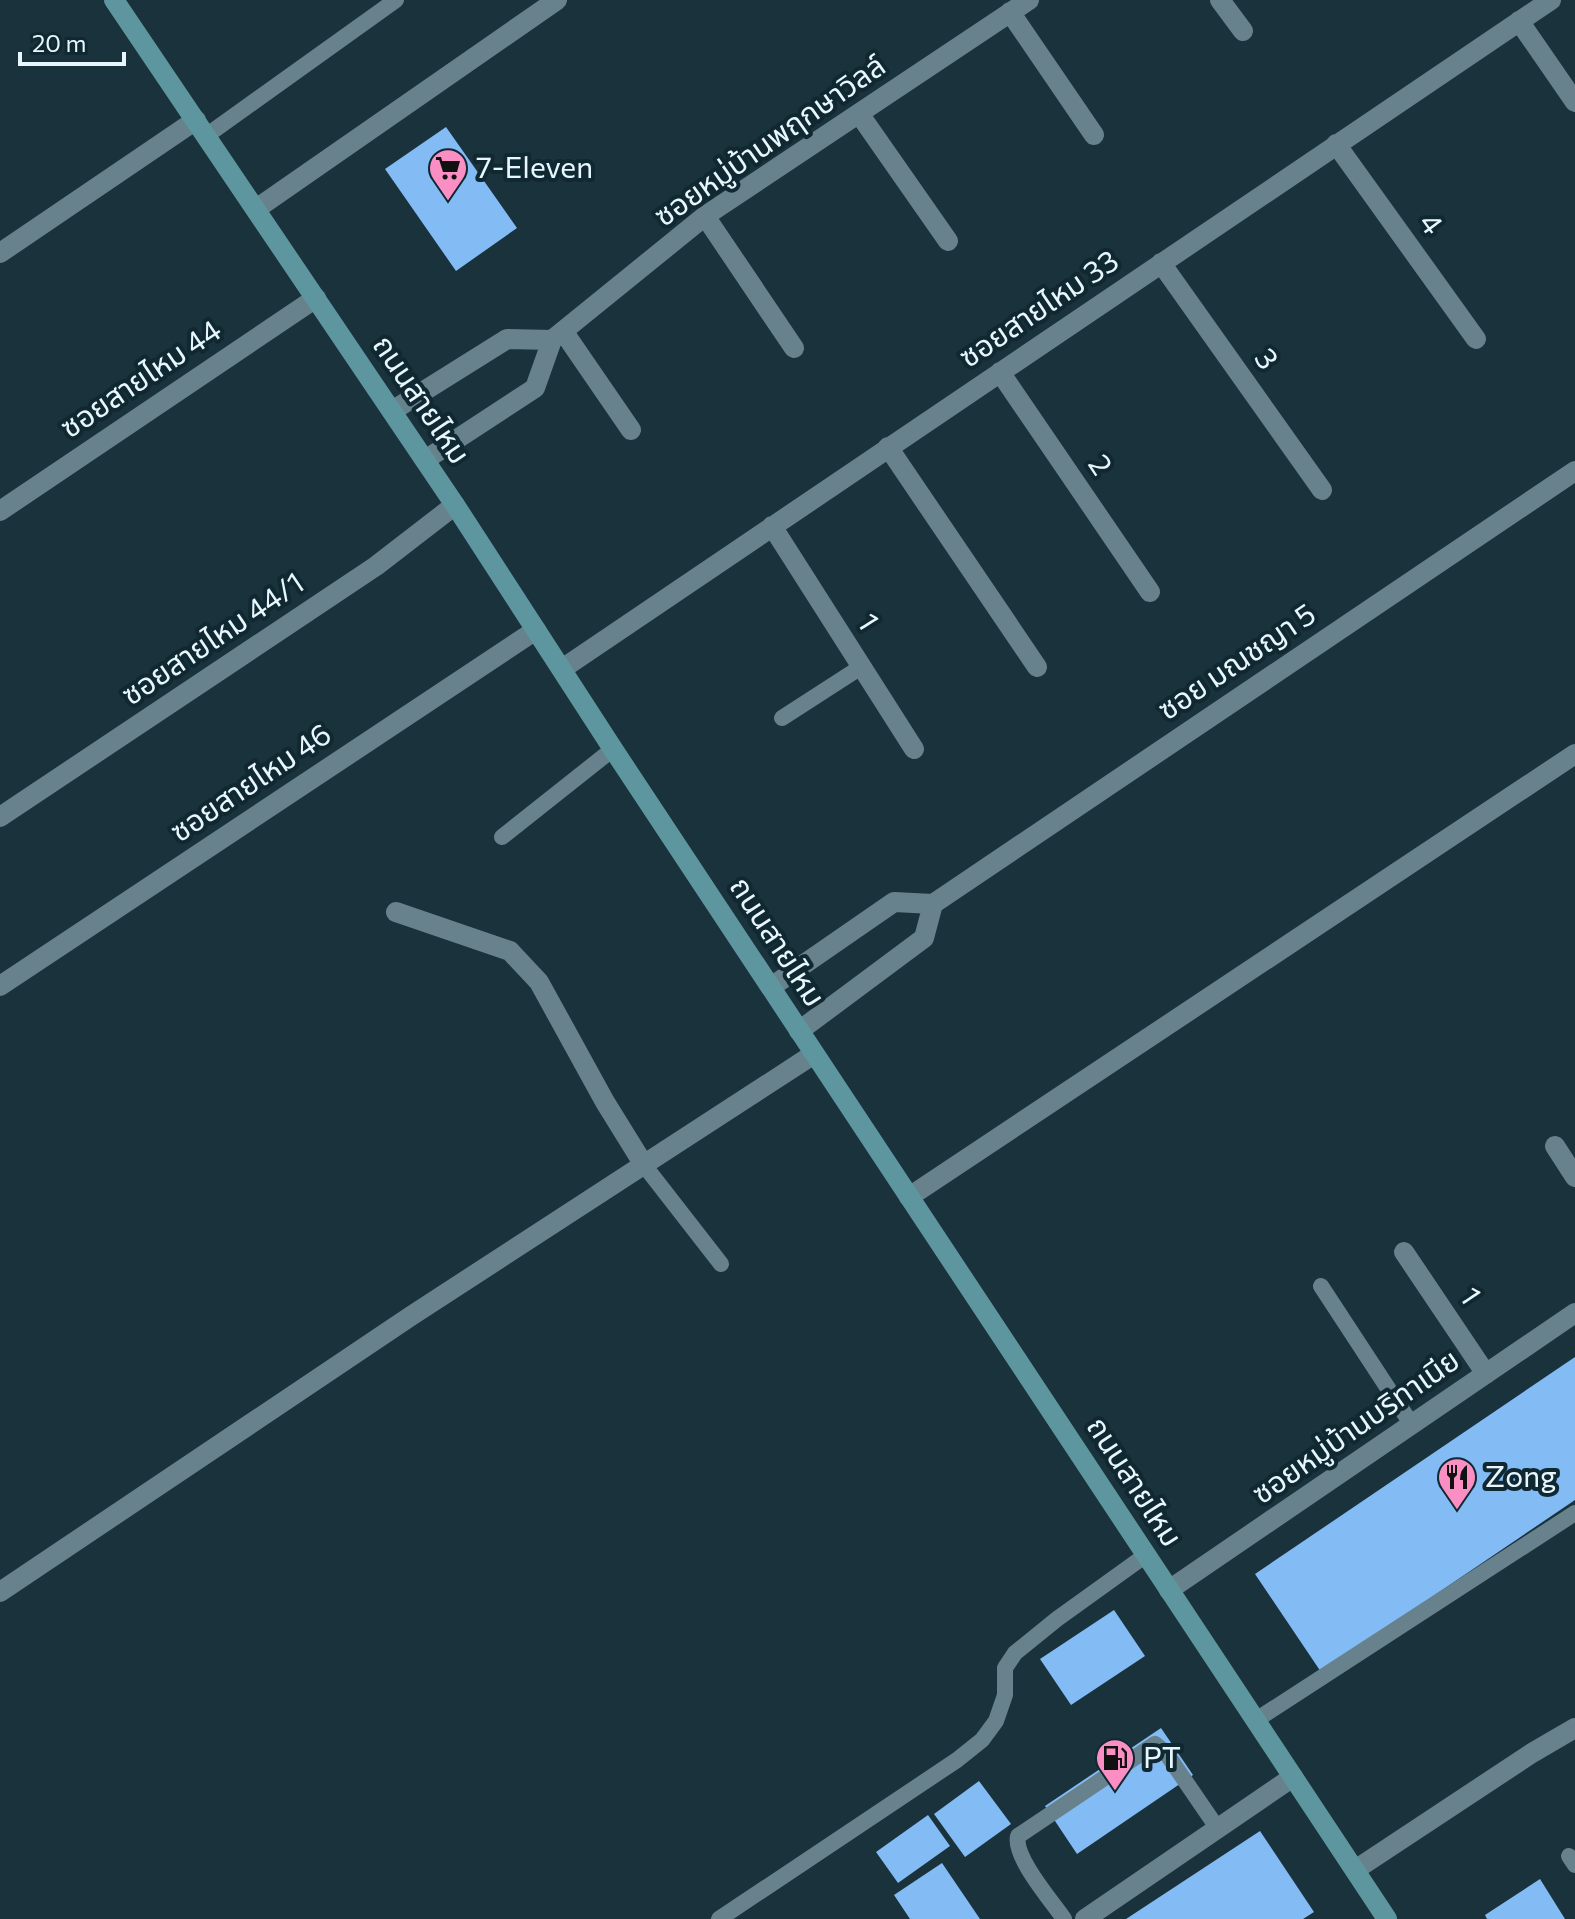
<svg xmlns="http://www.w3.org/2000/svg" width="1575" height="1919" viewBox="0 0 1575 1919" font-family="Commissioner,'Noto Sans Thai',sans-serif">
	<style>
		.building { fill: #83bbf5 }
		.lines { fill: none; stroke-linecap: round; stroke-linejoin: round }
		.lane { stroke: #67828c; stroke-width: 16 }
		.street { stroke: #67828c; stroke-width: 20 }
		.secondary { stroke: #5e969f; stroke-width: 20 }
		.labels { text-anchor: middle; stroke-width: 8; stroke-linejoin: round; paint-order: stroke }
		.street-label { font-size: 30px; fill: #e8f7fd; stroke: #102831 }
		.poi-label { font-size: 30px; fill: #e8f7fd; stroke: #102831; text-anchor: start }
	</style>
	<rect width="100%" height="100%" fill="#1a323c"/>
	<path class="building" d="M446,127L517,228L456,271L385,169Z
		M1575,1357V1500L1321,1672L1255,1574Z
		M1114,1610L1145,1656L1071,1705L1040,1659Z
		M1161,1728L1193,1775L1077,1854L1045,1806Z
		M979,1781L1011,1824L965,1857L934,1814Z
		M928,1815L950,1846L898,1883L876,1852Z
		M1260,1831L1314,1912L1303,1919H1126Z
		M942,1863L980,1919H910L894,1895Z
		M1540,1879L1565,1919H1487L1485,1915Z"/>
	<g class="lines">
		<path class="lane" d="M206,136L396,0
			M782,718L861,667
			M502,837L613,749
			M644,1165L721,1264
			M1321,1286L1412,1425
			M1256,1720L1575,1513
			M1569,1856L1575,1865
			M719,1919L957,1760L982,1740L996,1721L1005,1695V1668L1015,1653L1057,1619L1146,1555
			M1064,1919C1052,1901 1013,1857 1018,1836L1155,1744L1166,1753L1218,1829"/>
		<path class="street" d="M1220,0L1243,31
			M1010,12L1094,135
			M1519,21L1575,102
			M860,115L948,241
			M1336,144L1476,339
			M256,209L557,0
			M705,216L794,348
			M0,253L196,120
			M1161,263L1322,490
			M563,331L631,430
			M552,340L705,216L1029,0
			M1000,372L1150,592
			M392,411L507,339L552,340
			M888,447L1037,667
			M425,460L535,388L552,340
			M0,511L316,298
			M772,526L914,749
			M562,669L1551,0
			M0,817L376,566L455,505
			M933,904L1575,471
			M396,912L510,951L539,982L605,1102L644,1165
			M0,986L536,630
			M771,987L894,902L933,904
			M799,1031L924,938L933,904
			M1555,1146L1575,1177
			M909,1197L1575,754
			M1404,1252L1486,1374
			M1169,1590L1575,1313
			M0,1592L411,1316L814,1054
			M1355,1870L1532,1753L1575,1728
			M1085,1919L1293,1777"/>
		<path class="secondary" d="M114,0L455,505L613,749L1387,1919"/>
	</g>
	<defs>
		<g id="supermarket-pin" transform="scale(2)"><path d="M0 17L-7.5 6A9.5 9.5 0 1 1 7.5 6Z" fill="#fb8fc3" stroke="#102831"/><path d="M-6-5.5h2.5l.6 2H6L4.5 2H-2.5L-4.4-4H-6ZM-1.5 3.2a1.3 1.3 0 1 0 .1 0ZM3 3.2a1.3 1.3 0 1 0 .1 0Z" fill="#111"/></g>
		<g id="restaurant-pin" transform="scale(2)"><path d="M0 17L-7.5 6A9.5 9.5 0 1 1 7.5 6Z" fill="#fb8fc3" stroke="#102831"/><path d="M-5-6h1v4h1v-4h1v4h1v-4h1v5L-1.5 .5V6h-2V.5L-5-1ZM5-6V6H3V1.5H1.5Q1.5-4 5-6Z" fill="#111"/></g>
		<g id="fuel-pin" transform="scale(2)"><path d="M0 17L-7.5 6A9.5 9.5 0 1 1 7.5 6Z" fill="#fb8fc3" stroke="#102831"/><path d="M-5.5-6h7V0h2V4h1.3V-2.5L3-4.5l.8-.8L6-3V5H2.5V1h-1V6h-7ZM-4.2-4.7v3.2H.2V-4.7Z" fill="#111"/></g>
	</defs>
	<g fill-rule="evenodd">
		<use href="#supermarket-pin" x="448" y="168"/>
		<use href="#restaurant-pin" x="1457" y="1477"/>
		<use href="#fuel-pin" x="1115" y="1758"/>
	</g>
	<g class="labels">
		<g class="street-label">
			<text transform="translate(770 141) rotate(-35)" y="10">ซอยหมู่บ้านพฤกษาวิลล์</text>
			<text transform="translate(1431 224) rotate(54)" y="10">4</text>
			<text transform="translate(1039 309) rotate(-34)" y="10">ซอยสายไหม 33</text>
			<text transform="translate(1266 359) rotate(54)" y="10">3</text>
			<text transform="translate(141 379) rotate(-34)" y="10">ซอยสายไหม 44</text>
			<text transform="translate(421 400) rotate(56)" y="10">ถนนสายไหม</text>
			<text transform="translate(1100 465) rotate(56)" y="10">2</text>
			<text transform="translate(868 622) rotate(58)" y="10">1</text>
			<text transform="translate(213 639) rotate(-34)" y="10">ซอยสายไหม 44/1</text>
			<text transform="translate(1237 662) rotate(-34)" y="10">ซอย มณชญา 5</text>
			<text transform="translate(251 783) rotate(-34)" y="10">ซอยสายไหม 46</text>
			<text transform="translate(777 942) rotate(57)" y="10">ถนนสายไหม</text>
			<text transform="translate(1470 1296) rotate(56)" y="10">1</text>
			<text transform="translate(1356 1427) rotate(-35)" y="10">ซอยหมู่บ้านบริทาเนีย</text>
			<text transform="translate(1134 1482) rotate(57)" y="10">ถนนสายไหม</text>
		</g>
		<g class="poi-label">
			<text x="476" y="178">7-Eleven</text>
			<text x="1485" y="1487">Zong</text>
			<text x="1143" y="1768">PT</text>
		</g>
	</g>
	<path d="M20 52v12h104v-12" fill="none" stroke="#e8f7fd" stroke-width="4"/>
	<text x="32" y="52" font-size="24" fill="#e8f7fd" stroke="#102831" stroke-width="6" paint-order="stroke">20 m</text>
</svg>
